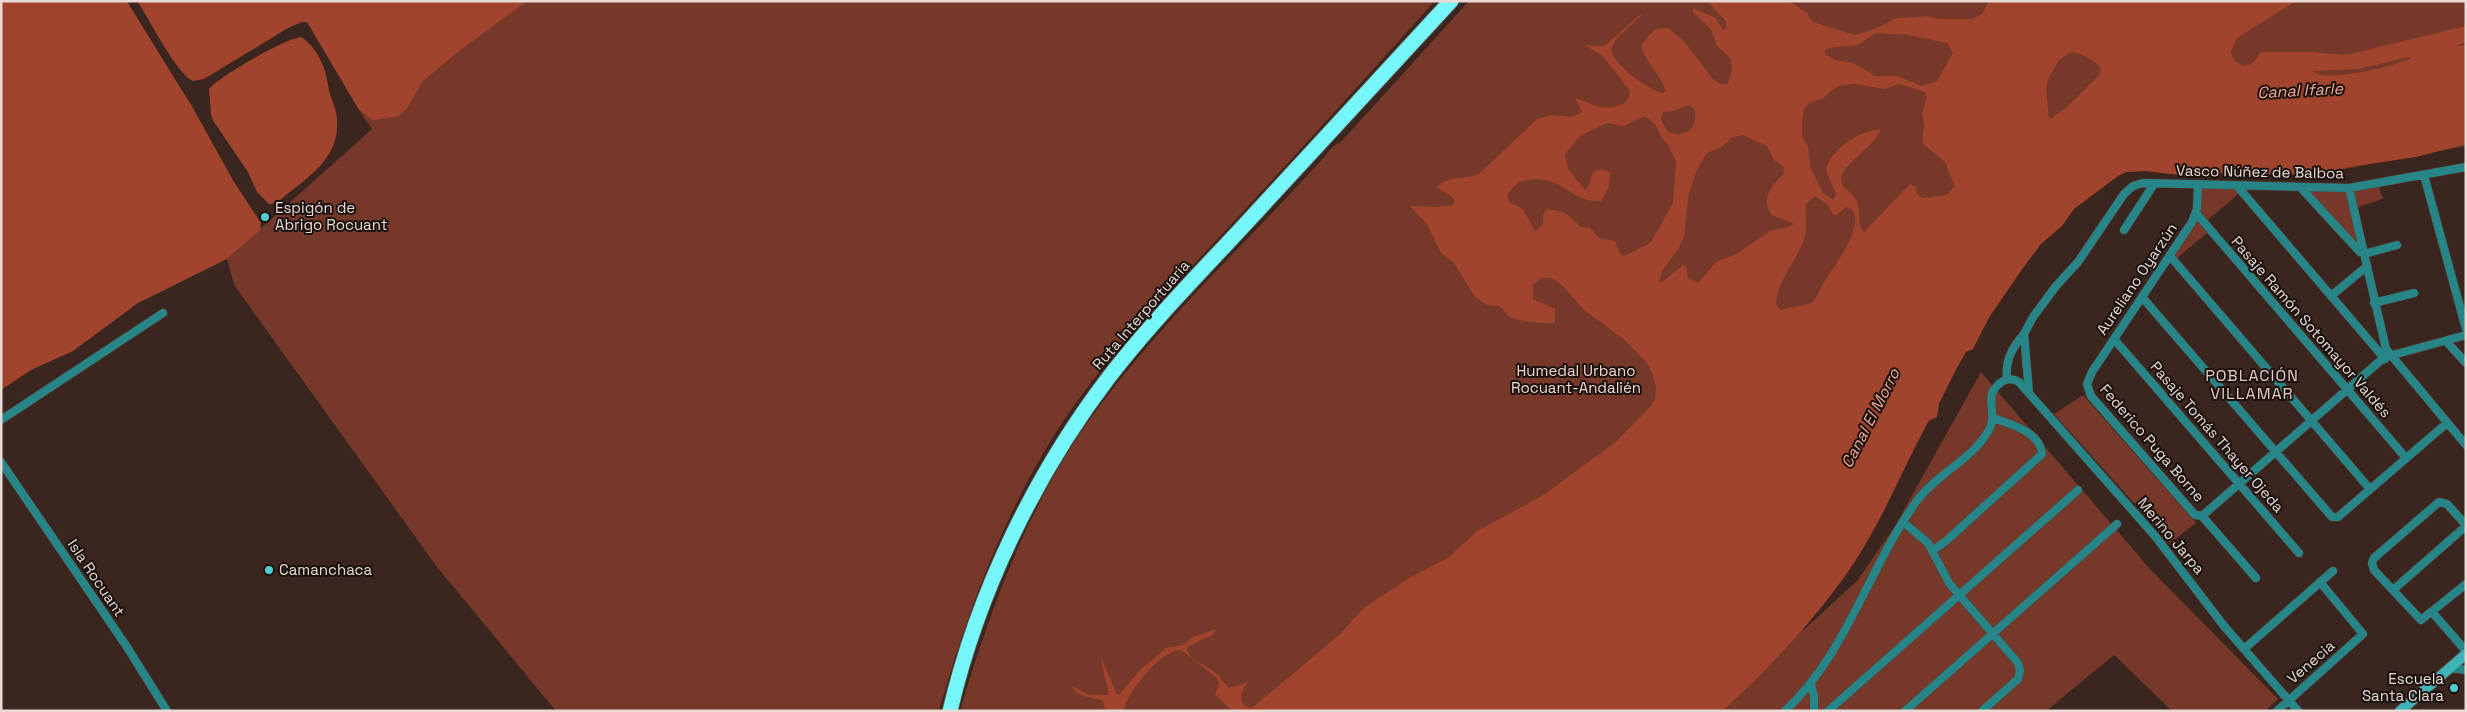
<svg xmlns="http://www.w3.org/2000/svg" width="2467" height="712" viewBox="0 0 2467 712" font-family="'Space Grotesk',sans-serif">
	<style>
		.green { fill: #763929 }
		.water { fill: #a0442d; fill-rule: evenodd }
		.pier { fill: #3a251f }
		.lines { fill: none; stroke-linecap: round; stroke-linejoin: round }
		.street-casing { stroke: #56423c; stroke-width: 9 }
		.secondary-casing { stroke: #56423c; stroke-width: 12 }
		.highway-casing { stroke: #56423c; stroke-width: 17 }
		.street { stroke: #278588; stroke-width: 8 }
		.secondary { stroke: #3fb3b8; stroke-width: 10 }
		.highway { stroke: #77f6fa; stroke-width: 15 }
		.poi-dot { fill: #51ccd1; stroke: #1a110e; stroke-width: 2 }
		.labels { text-anchor: middle; stroke-width: 4; stroke-linejoin: round; paint-order: stroke }
		.street-label { font-size: 15px; fill: #e9dad6; stroke: #1a110e }
		.poi-label { font-size: 15px; fill: #e9dad6; stroke: #1a110e; text-anchor: start }
		.park-label { font-size: 15px; fill: #f2d7d0; stroke: #1a110e }
		.water-label { font-size: 16px; font-style: italic; fill: #f6aa96; stroke: #1a110e }
		.neighbourhood-label { font-size: 16px; letter-spacing: 1px; fill: #e6c9c2; stroke: #1a110e }
	</style>
	<rect width="100%" height="100%" fill="#3a251f"/>
	<path class="green" d="M313,1H1435C1370,73 1305,145 1239,216C1173,287 1104,356 1052,439C1000,523 966,616 939,711H556L437,567L234,285L227,259L372,129L364,118L309,17Z
		M1469,1H2466V146L2313,175L2227,173L2188,176L2146,171L2126,172L2118,176L2126,165L2074,207L2028,256L1981,323L1853,564L1799,634L1858,580L1895,526L1981,372L2150,569L2278,699L2265,711H2172L2114,655L2046,711H1723L1740,695L1721,711H960C987,619 1020,528 1071,447C1127,361 1202,286 1273,212C1291,193 1309,174 1326,155C1330,150 1334,144 1340,143Z
		M2378,184L2383,199L2355,208L2350,189Z
		M2199,186L2237,188L2241,192L2205,222L2197,209Z
		M2349,189L2363,252L2304,190Z
		M2196,216L2209,231L2175,260L2171,255Z
		M2083,395L2196,523L2170,543L2054,414Z"/>
	<path class="water" d="M1,1H127L193,108L234,182L261,223L260,230L227,259L138,303L73,351L31,370L1,390Z
		M137,1H527L459,51L423,81L407,108L399,116L373,120L359,110L307,22H302L288,28L204,79L193,81C177,75 149,18 137,1Z
		M1707,1H1789L1807,13L1810,19L1816,23L1855,35L1877,28L1897,18L1928,16L1938,19H1972L1982,14L1989,1H2296L2237,38L2231,52L2234,61L2243,66L2252,64L2261,52H2310L2346,55L2466,26V42L2457,46H2466V144L2416,157L2348,167L2313,175L2227,173L2188,176L2146,171L2126,172L2118,176L2074,209L2062,226L2041,244L2023,268L1990,316L1973,349L1966,352L1956,369L1939,404L1937,417L1928,421C1903,469 1882,521 1852,566C1816,619 1770,667 1723,711H1232L1215,694C1219,686 1221,683 1215,676L1181,650C1160,650 1128,692 1123,711H1106L1102,700L1080,695L1070,685L1089,695H1109L1100,656L1117,694H1120L1139,671L1166,648L1183,645L1193,637L1217,629L1212,635L1189,646L1187,648C1189,661 1205,664 1214,672C1220,676 1224,683 1229,688L1248,682C1243,690 1237,698 1245,706L1252,708L1339,635L1365,607L1411,577L1448,558L1477,531L1542,496L1617,441L1651,406L1655,399L1656,387L1652,372L1647,363L1625,340L1584,310L1560,283L1551,278H1541L1533,285V299L1555,309V323H1541L1518,320L1508,316L1500,306L1487,305L1475,297L1454,263L1441,253L1427,224L1410,206L1437,207L1453,205L1455,201L1450,195L1437,188C1445,175 1465,180 1479,174L1537,119L1552,115L1569,117L1580,114L1582,111L1575,98C1599,105 1597,112 1624,104L1630,95V91L1603,56L1585,45L1604,46L1640,15L1643,14L1616,39L1611,49C1614,66 1646,87 1661,93L1665,92C1667,82 1643,60 1641,45L1654,30L1668,28L1683,40L1713,79L1720,84H1728L1732,69L1730,58L1717,46L1711,29L1693,12V8L1716,18L1723,30L1726,28V21ZM1877,33L1908,35L1947,43L1953,53L1937,81L1922,86L1897,76H1876L1853,63L1835,60L1825,54V50C1836,45 1846,47 1857,45C1863,43 1869,36 1877,33ZM2071,52C2083,53 2093,60 2101,68L2099,75L2068,106L2049,120L2046,88L2049,77L2059,60ZM2408,57L2410,58L2409,59C2394,66 2323,84 2313,71L2359,69ZM1854,84L1885,89L1899,84L1925,92L1927,97L1922,114L1924,125L1922,143L1945,162L1955,186L1947,195L1922,198L1917,194L1916,187L1910,184L1864,232C1852,220 1870,205 1843,187L1841,177C1847,160 1880,142 1880,129C1860,130 1829,150 1826,171L1836,194L1833,200L1823,193L1810,166L1808,147L1802,135V120L1804,110L1809,103L1823,98L1838,86ZM1688,105L1695,109V123L1689,131L1679,135L1668,132L1661,120L1663,112L1674,111ZM1642,117H1646L1655,124L1662,138L1669,146L1676,162L1673,203L1651,242C1644,247 1631,253 1623,256L1620,254L1615,241L1599,238L1590,228L1581,227L1564,212L1547,209L1543,215V225L1535,231L1523,209L1509,202L1507,195L1517,183C1561,168 1567,203 1601,201L1609,187L1610,172L1600,169L1593,172L1589,185L1585,190L1568,169L1565,154L1580,136L1596,128L1608,123L1624,126ZM1743,135L1767,146L1774,160L1783,166L1784,173C1773,185 1759,198 1772,215L1794,224L1785,228L1770,231L1735,255L1717,261L1698,283L1688,278L1686,266L1683,265L1662,282L1659,283L1662,271L1679,248L1684,236L1689,192L1698,168L1707,153L1720,148L1733,137ZM1815,196L1828,205L1833,215H1837L1846,207L1853,210C1863,230 1834,266 1824,282C1820,289 1817,297 1812,303L1780,310L1776,304C1777,281 1797,261 1804,239C1808,227 1805,216 1806,204Z
		M301,37C319,49 326,69 329,90C331,100 337,109 337,120C340,162 303,179 277,203L269,204L257,192L248,172L214,122L211,115L209,89C220,76 284,39 301,37Z"/>
	<path class="pier" d="M127,1H130L182,86L180,87Z"/>
	<g class="lines">
		<g class="street-casing">
			<path id="street" d="M2424,175L2466,329
				M2198,185L2197,209L2192,222L2092,372L2087,384L2091,396L2195,515L2202,516
				M2238,187L2385,359
				M2349,188L2386,349L2466,445
				M2302,189L2360,252L2364,254L2397,245
				M2196,213L2406,458
				M2124,230L2154,184
				M2170,256L2370,489
				M2331,296L2366,267
				M2142,297L2332,517H2338L2447,423
				M2374,303L2414,293
				M2114,339L2299,553
				M2446,341L2466,363
				M2007,379C2005,360 2012,348 2024,334
				M2029,393L2024,334L2033,317L2056,286L2078,262L2124,194L2133,186L2143,183L2349,188L2466,167
				M1,420L163,313
				M1,462L127,647L167,711
				M2202,516L2380,361L2389,356L2466,335
				M2202,516L2256,578
				M1903,522L1928,543L1949,583L2018,663L2020,671L2018,679L1982,711
				M2466,525L2447,504L2439,502L2374,558L2372,563L2374,570L2421,620L2466,584
				M1932,551L1946,541L2042,454C2040,431 2009,424 1993,418
				M2393,590L2466,526
				M2432,612L2466,651
				M2244,649L2333,571
				M2449,668L2466,670
				M1811,684L1814,696V711
				M1785,711C1847,653 1868,569 1916,502C1936,474 1972,460 1989,430C1996,417 1989,406 1992,393C1998,382 2008,375 2019,382L2155,536L2224,626L2298,711
				M1828,711L2078,490
				M1905,711L2117,524
				M2277,711L2363,634L2320,582"/>
		</g>
		<g class="secondary-casing">
			<path id="secondary" d="M2400,711L2466,654"/>
		</g>
		<g class="highway-casing">
			<path id="highway" d="M950,711C978,592 1035,474 1109,377C1152,321 1202,271 1250,219C1317,146 1384,74 1451,1"/>
		</g>
		<use href="#street" class="street"/>
		<use href="#secondary" class="secondary"/>
		<use href="#highway" class="highway"/>
	</g>
	<g class="poi-dot">
		<circle cx="265" cy="217" r="5"/>
		<circle cx="269" cy="570" r="5"/>
		<circle cx="2454" cy="688" r="5"/>
	</g>
	<g class="labels">
		<g class="street-label">
			<text transform="translate(2260 172) rotate(1)" y="5">Vasco Núñez de Balboa</text>
			<text transform="translate(2137 279) rotate(-56)" y="5">Aureliano Oyarzún</text>
			<text transform="translate(1141 315) rotate(-49)" y="5">Ruta Interportuaria</text>
			<text transform="translate(2311 327) rotate(49)" y="5">Pasaje Ramón Sotomayor Valdés</text>
			<text transform="translate(2217 437) rotate(49)" y="5">Pasaje Tomás Thayer Ojeda</text>
			<text transform="translate(2152 443) rotate(49)" y="5">Federico Puga Borne</text>
			<text transform="translate(2171 536) rotate(50)" y="5">Merino Jarpa</text>
			<text transform="translate(96 578) rotate(56)" y="5">Isla Rocuant</text>
			<text transform="translate(2311 662) rotate(-41)" y="5">Venecia</text>
		</g>
		<g class="poi-label">
			<text x="275" y="213">Espigón de<tspan x="275" dy="17">Abrigo Rocuant</tspan></text>
			<text x="279" y="575">Camanchaca</text>
			<text x="2444" y="684" text-anchor="end">Escuela<tspan x="2444" dy="17">Santa Clara</tspan></text>
		</g>
		<g class="park-label">
			<text x="1576" y="376">Humedal Urbano<tspan x="1576" dy="17">Rocuant-Andalién</tspan></text>
		</g>
		<g class="water-label">
			<text transform="translate(2300 90) rotate(-3)" y="6">Canal Ifarle</text>
			<text transform="translate(1870 418) rotate(-63)" y="6">Canal El Morro</text>
		</g>
		<g class="neighbourhood-label">
			<text x="2252" y="381">POBLACIÓN<tspan x="2252" dy="18">VILLAMAR</tspan></text>
		</g>
	</g>
	<rect width="2467" height="712" fill="none" stroke="#e9dad6" stroke-width="5"/>
</svg>
